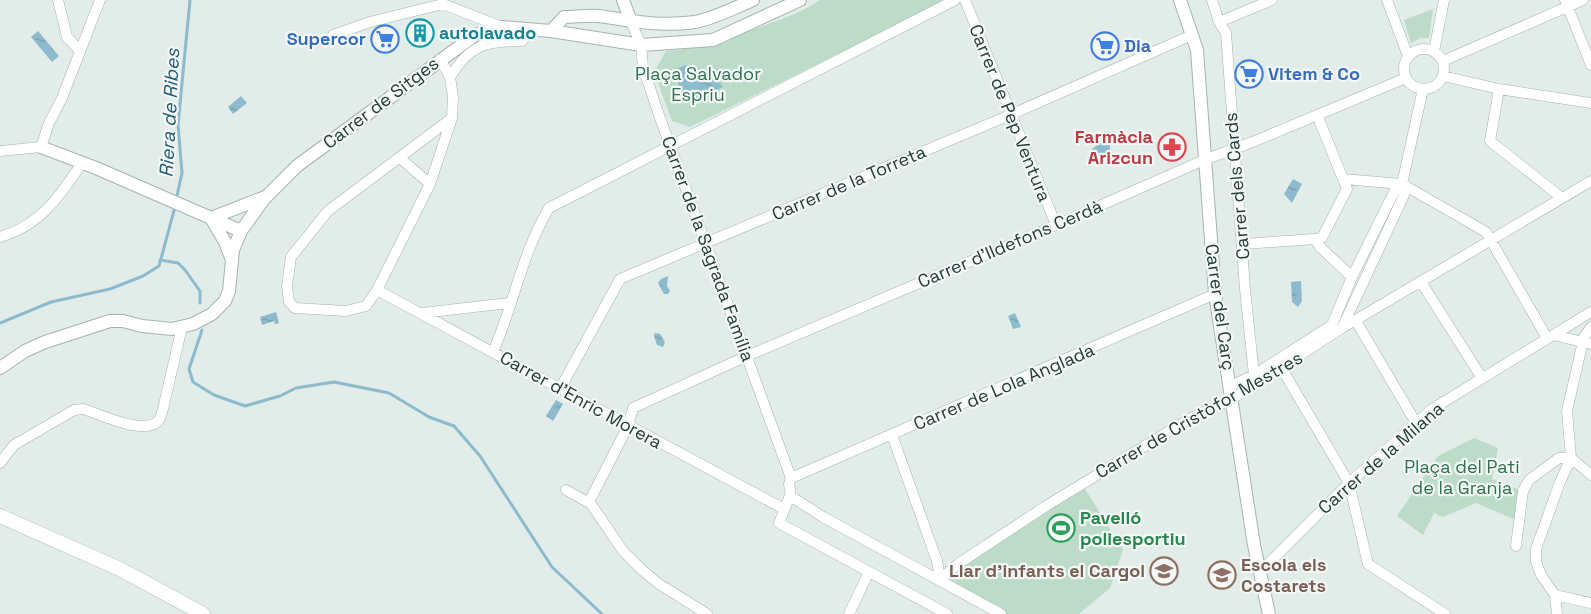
<svg xmlns="http://www.w3.org/2000/svg" width="1591" height="614" viewBox="0 0 1591 614" font-family="'Space Grotesk',sans-serif">
	<style>
		.park { fill: #bcdcc9 }
		.water { fill: url(#water-ripples) }
		.lines { fill: none; stroke-linecap: round; stroke-linejoin: round }
		.stream { stroke: #8dbbce; stroke-width: 3 }
		.minor-casing { stroke: #a5b4b1; stroke-width: 11 }
		.tertiary-casing { stroke: #a5b4b1; stroke-width: 14 }
		.secondary-casing { stroke: #a1b7b2; stroke-width: 15 }
		.minor { stroke: #fff; stroke-width: 10 }
		.tertiary { stroke: #fff; stroke-width: 12 }
		.secondary { stroke: #fff; stroke-width: 14 }
		.labels { text-anchor: middle; stroke-width: 4.5; stroke-linejoin: round; paint-order: stroke }
		.culture-label { font-size: 18px; font-weight: bold; fill: #0d838f; stroke: #f3f8f6; text-anchor: start }
		.shop-label { font-size: 18px; font-weight: bold; fill: #366cbe; stroke: #f3f8f6; text-anchor: start }
		.park-label { font-size: 18px; fill: #2f7152; stroke: #f3f8f6 }
		.street-label { font-size: 18px; fill: #233c39; stroke: #f3f8f6 }
		.health-label { font-size: 18px; font-weight: bold; fill: #be3a42; stroke: #f3f8f6; text-anchor: end }
		.leisure-label { font-size: 18px; font-weight: bold; fill: #27864d; stroke: #f3f8f6; text-anchor: start }
		.education-label { font-size: 18px; font-weight: bold; fill: #785e54; stroke: #f3f8f6; text-anchor: start }
		.water-label { font-size: 19px; font-style: italic; fill: #1f5b76; stroke: #f3f8f6 }
	</style>
	<defs>
		<pattern id="water-ripples" width="26" height="14" patternUnits="userSpaceOnUse" patternTransform="scale(1.25)"><rect width="26" height="14" fill="#8dbbce"/><path d="M2 4q2-2 4 0t4 0M15 11q2-2 4 0t4 0" fill="none" stroke="#7399a8"/></pattern>
	</defs>
	<rect width="100%" height="100%" fill="#e2ece9"/>
	<path class="park" d="M820,0H947L690,127L672,121L654,72L666,51C700,49 728,38 760,27C781,19 802,13 820,0Z
		M1433,9L1429,38H1421L1411,43L1404,20Z
		M1474,438L1498,448L1492,479L1523,491L1516,520L1476,503L1443,517L1434,513L1423,535L1397,516L1438,456Z
		M1082,484L1123,550L1110,588L1079,614H1000L940,579Z"/>
	<path class="water" d="M38,31L59,56L52,62L31,37Z
		M686,65C703,69 713,72 723,87L700,98L683,95L673,70Z
		M241,96L247,103L233,114L228,107Z
		M1099,143L1110,144V152C1105,157 1097,160 1090,155L1091,150Z
		M1293,179L1302,184L1292,203L1284,194Z
		M668,276L667,286L670,291L668,294H664L658,283L661,279Z
		M1301,281L1302,301L1298,307L1292,302L1291,282Z
		M276,312L279,323L275,324L274,321L262,325L260,317Z
		M1015,313L1021,327L1013,329L1008,316Z
		M655,333L660,334L665,342L663,347L657,345L654,336Z
		M556,400L563,404L553,421L546,416Z"/>
	<g class="lines">
		<path class="stream" d="M176,200L182,173L178,125L190,0
			M160,260L178,263L185,270L200,291V303
			M0,323L51,302L110,289L143,276L159,266L175,207
			M202,330L189,369L193,382L214,395L245,406L280,396L296,388L334,382L389,393L429,417L454,426L480,456L552,567L602,614"/>
		<g class="minor-casing">
			<path id="minor" d="M58,0L67,37L80,51
				M965,0L1056,225
				M1212,0L1219,22L1226,33L1245,289L1254,375
				M1387,0L1408,56
				M1565,0L1591,65
				M631,22L641,45L643,67L660,118L791,478L789,484L791,497
				M1219,22L1272,0
				M333,35L370,22L443,4L502,27
				M1404 69a20 20 0 1 1 40 0a20 20 0 1 1-40 0Z
				M1434,51L1444,0
				M440,59L450,77L453,97L452,118L430,184L377,290L366,306L346,311L295,308L289,302L287,286L291,257L328,211L452,118
				M1443,61L1583,0
				M1443,76L1499,89L1591,103
				M450,77C470,45 485,41 522,41L530,29
				M1499,89L1490,141L1562,198
				M1317,115L1343,179L1402,184L1486,232L1547,338
				M0,151L41,147L49,123L62,98L100,0
				M400,158L430,184
				M0,237C41,225 59,197 82,163
				M1315,239L1322,238L1347,189L1343,179
				M1243,244L1315,239L1320,247L1352,277
				M1421,282L1482,378
				M377,290L784,509
				M422,313L509,303
				M1356,321L1416,423
				M1342,328L1404,195L1402,184L1423,89
				M1553,335L1591,344
				M493,352C514,304 522,253 549,208L955,0
				M1282,369L1349,483L1368,564L1445,614
				M1231,386L1254,375L1332,325L1352,277L1395,190L1402,184
				M560,389L620,279L1010,115L1192,35
				M892,435L937,561L940,579
				M0,463L14,445L74,410L83,409C99,414 147,437 159,420C161,417 162,412 163,409L182,327
				M791,478L1215,294
				M566,490L591,504L623,551L642,570L659,584L707,614
				M589,502L628,426L633,408L747,356L1056,225L1204,160L1255,141L1406,78
				M1516,546L1523,491L1529,480L1559,458H1571L1591,475
				M1260,572L1349,483L1432,409L1591,312
				M940,579L958,564L1046,506L1189,419L1232,399L1342,328L1591,181
				M1555,595L1591,603
				M849,614L869,572
				M947,614L779,523L789,498L795,499L823,517L1001,614
				M1557,614L1555,595L1541,575L1536,562V549L1560,482L1571,458L1567,411L1584,337L1591,327"/>
		</g>
		<g class="tertiary-casing">
			<path id="tertiary" d="M623,0L631,22
				M1180,0L1197,50L1215,294L1254,545L1269,614
				M551,31L564,17C575,17 588,15 599,16C631,21 662,27 695,22C715,18 734,8 753,0
				M41,147L96,168L241,231
				M211,218L265,197
				M211,218L225,242L232,260
				M0,368L25,351L45,342L110,321H123L142,326L172,329L193,324L212,314L225,301L229,291L233,250L241,231L264,199L297,166L475,35L502,27L551,31L641,45L713,40L800,0"/>
		</g>
		<g class="secondary-casing">
			<path id="secondary" d="M0,516L120,569L203,614"/>
		</g>
		<use href="#minor" class="minor"/>
		<use href="#tertiary" class="tertiary"/>
		<use href="#secondary" class="secondary"/>
	</g>
	<defs>
		<g id="building-ring" transform="scale(1.4375)"><circle r="9.5" fill="#f3f8f6" stroke="#0f9aa8" stroke-width="1.5"/><path d="M-4-6H4V6H1V3H-1V6H-4ZM-2.5-4.3h1.7v1.8h-1.7ZM.8-4.3h1.7v1.8H.8ZM-2.5-1h1.7V.8h-1.7ZM.8-1h1.7V.8H.8Z" fill="#0f9aa8"/></g>
		<g id="supermarket-ring" transform="scale(1.4375)"><circle r="9.5" fill="#f3f8f6" stroke="#3f7fe0" stroke-width="1.5"/><path d="M-6-5.5h2.5l.6 2H6L4.5 2H-2.5L-4.4-4H-6ZM-1.5 3.2a1.3 1.3 0 1 0 .1 0ZM3 3.2a1.3 1.3 0 1 0 .1 0Z" fill="#3f7fe0"/></g>
		<g id="pharmacy-ring" transform="scale(1.4375)"><circle r="9.5" fill="#f3f8f6" stroke="#e0444e" stroke-width="1.5"/><path d="M-2-6h4v4h4v4h-4v4h-4v-4h-4v-4h4Z" fill="#e0444e"/></g>
		<g id="stadium-ring" transform="scale(1.4375)"><circle r="9.5" fill="#f3f8f6" stroke="#2e9e5b" stroke-width="1.5"/><path d="M0-5a6.5 5 0 1 0 0 10a6.5 5 0 1 0 0-10ZM-3.5-1.8h7v3.6h-7Z" fill="#2e9e5b"/></g>
		<g id="school-ring" transform="scale(1.4375)"><circle r="9.5" fill="#f3f8f6" stroke="#8d6e63" stroke-width="1.5"/><path d="M0-5L7-2L0 1L-7-2ZM-4 1L0 2.5L4 1V4Q0 6-4 4Z" fill="#8d6e63"/></g>
	</defs>
	<g fill-rule="evenodd">
		<use href="#building-ring" x="420" y="33"/>
		<use href="#supermarket-ring" x="385" y="39"/>
		<use href="#supermarket-ring" x="1105" y="46"/>
		<use href="#supermarket-ring" x="1249" y="74"/>
		<use href="#pharmacy-ring" x="1172" y="147"/>
		<use href="#stadium-ring" x="1061" y="528"/>
		<use href="#school-ring" x="1164" y="571"/>
		<use href="#school-ring" x="1222" y="575"/>
	</g>
	<g class="labels">
		<g class="culture-label">
			<text x="439" y="39">autolavado</text>
		</g>
		<g class="shop-label">
			<text x="366" y="45" text-anchor="end">Supercor</text>
			<text x="1124" y="52">Dia</text>
			<text x="1268" y="80">Vitem &amp; Co</text>
		</g>
		<g class="park-label">
			<text x="698" y="80">Plaça Salvador<tspan x="698" dy="21">Espriu</tspan></text>
			<text x="1462" y="473">Plaça del Pati<tspan x="1462" dy="21">de la Granja</tspan></text>
		</g>
		<g class="street-label">
			<text transform="translate(381 103) rotate(-37)" y="6">Carrer de Sitges</text>
			<text transform="translate(1010 113) rotate(68)" y="6">Carrer de Pep Ventura</text>
			<text transform="translate(849 183) rotate(-23)" y="6">Carrer de la Torreta</text>
			<text transform="translate(1237 186) rotate(-95)" y="6">Carrer dels Cards</text>
			<text transform="translate(1010 244) rotate(-23)" y="6">Carrer d'Ildefons Cerdà</text>
			<text transform="translate(708 249) rotate(70)" y="6">Carrer de la Sagrada Família</text>
			<text transform="translate(1220 307) rotate(82)" y="6">Carrer del Carç</text>
			<text transform="translate(1004 387) rotate(-23)" y="6">Carrer de Lola Anglada</text>
			<text transform="translate(581 400) rotate(29)" y="6">Carrer d'Enric Morera</text>
			<text transform="translate(1199 415) rotate(-30)" y="6">Carrer de Cristòfor Mestres</text>
			<text transform="translate(1381 458) rotate(-41)" y="6">Carrer de la Milana</text>
		</g>
		<g class="health-label">
			<text x="1153" y="143">Farmàcia<tspan x="1153" dy="21">Arizcun</tspan></text>
		</g>
		<g class="leisure-label">
			<text x="1080" y="524">Pavelló<tspan x="1080" dy="21">poliesportiu</tspan></text>
		</g>
		<g class="education-label">
			<text x="1241" y="571">Escola els<tspan x="1241" dy="21">Costarets</tspan></text>
			<text x="1145" y="577" text-anchor="end">Llar d'infants el Cargol</text>
		</g>
		<g class="water-label">
			<text transform="translate(169 113) rotate(-87)" y="7">Riera de Ribes</text>
		</g>
	</g>
</svg>
